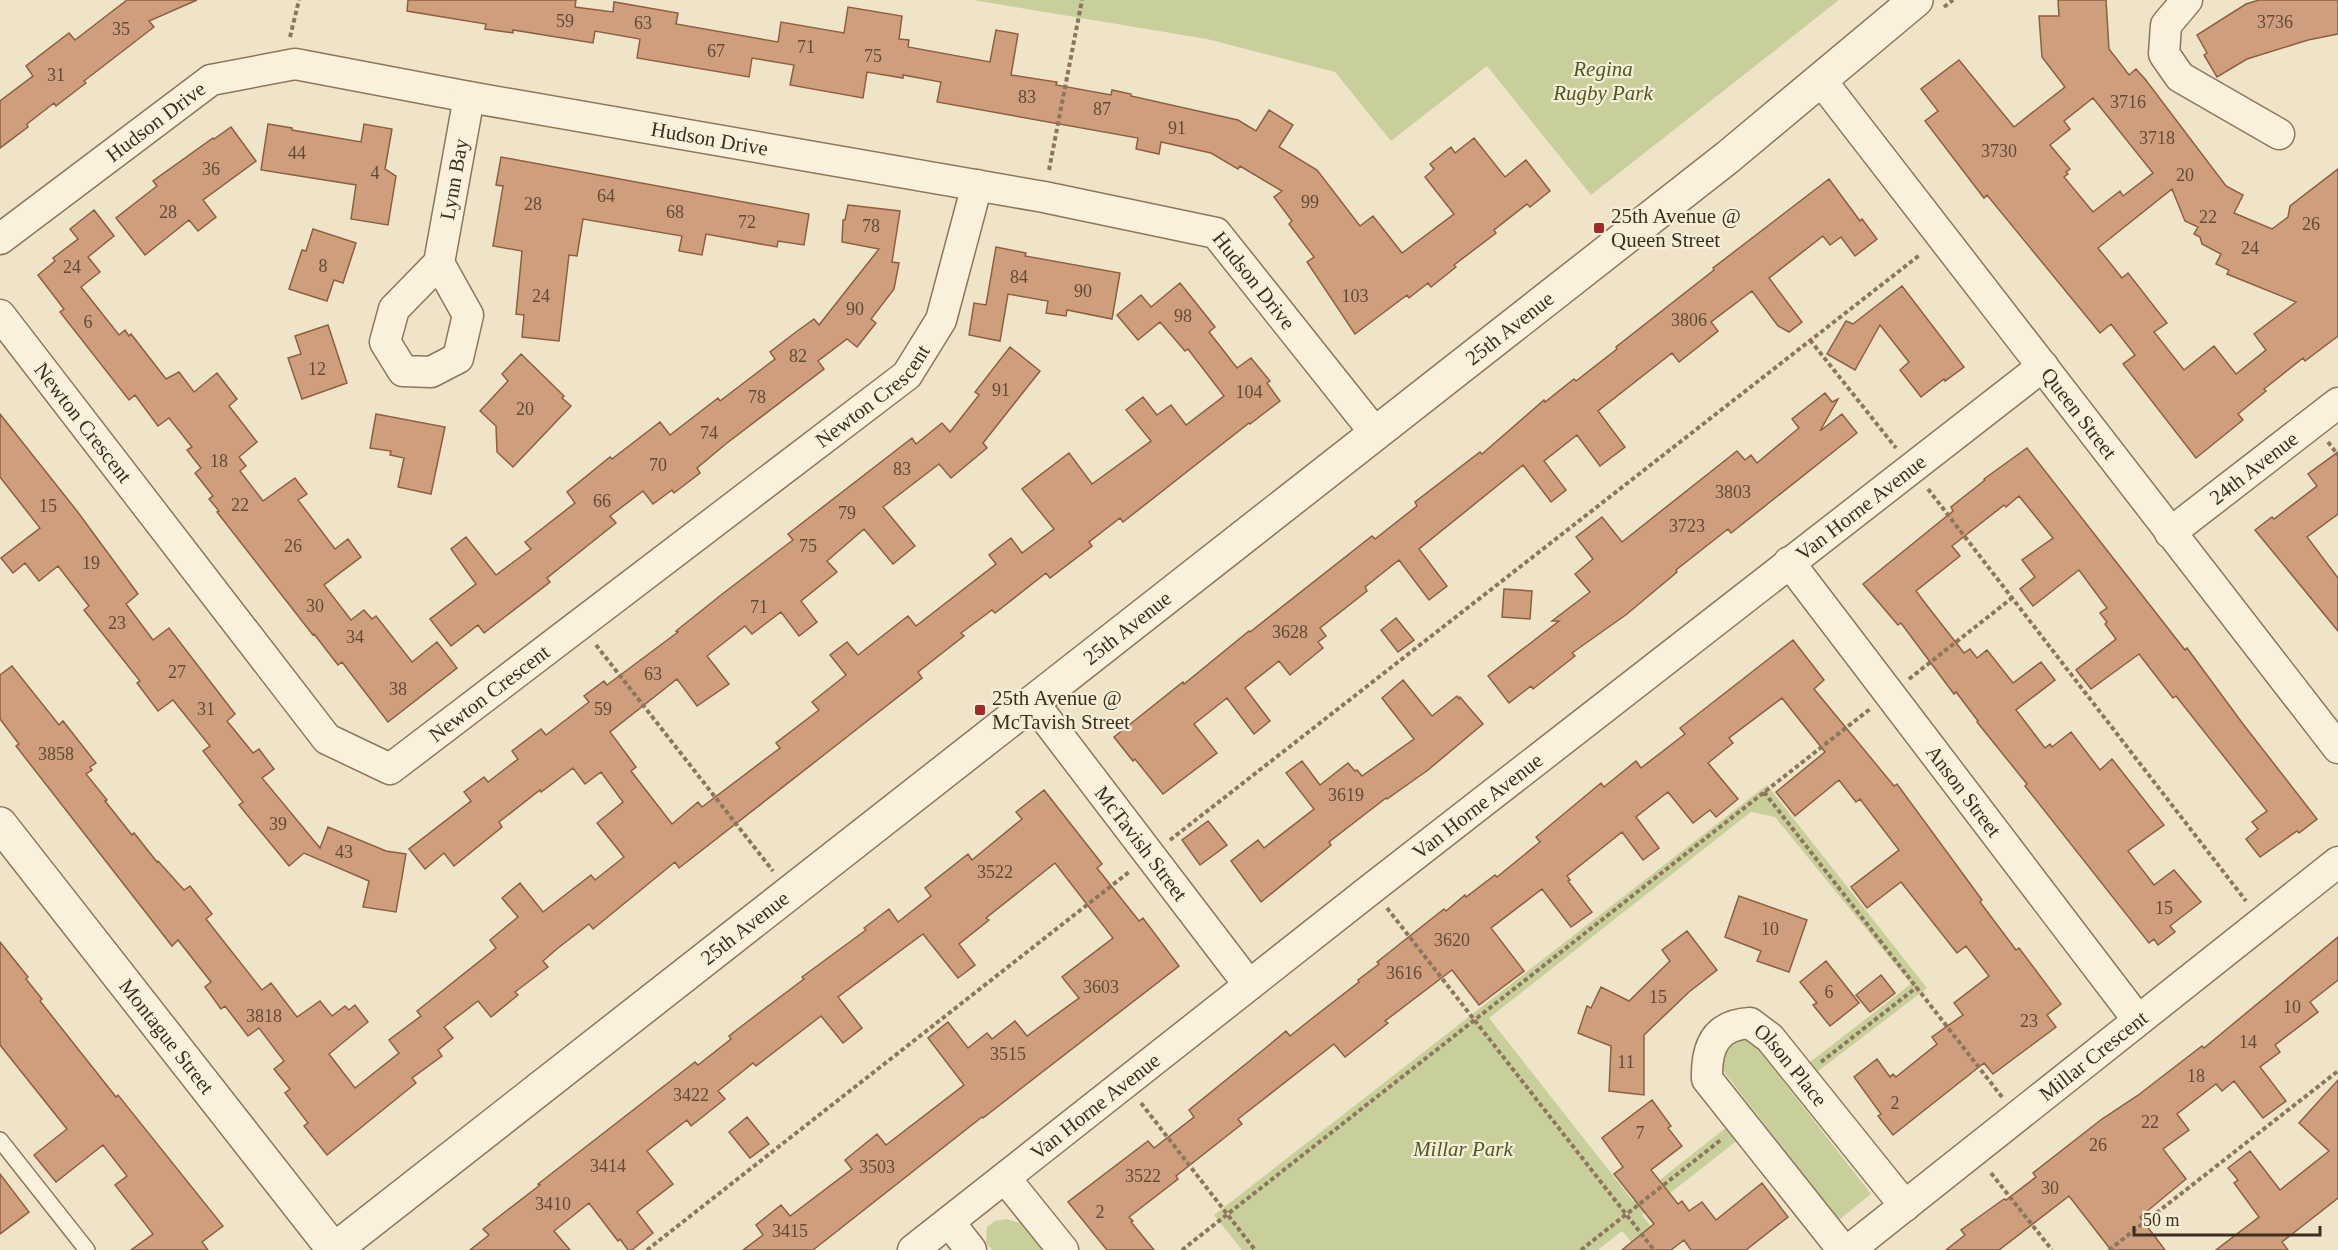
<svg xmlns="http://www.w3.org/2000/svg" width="2338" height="1250" viewBox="0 0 2338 1250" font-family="Georgia,serif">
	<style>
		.green { fill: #c9cf9b }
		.building { fill: #cf9f7d; stroke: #8d5f41; stroke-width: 1.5; fill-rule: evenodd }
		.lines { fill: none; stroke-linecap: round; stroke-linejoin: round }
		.service-casing { stroke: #8d765c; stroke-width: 18 }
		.minor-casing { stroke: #8d765c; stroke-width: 33 }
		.tertiary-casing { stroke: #8d765c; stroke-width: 36 }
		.path { stroke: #8d765c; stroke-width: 4; stroke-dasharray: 4.5 3; stroke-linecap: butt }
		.service { stroke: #faf1dc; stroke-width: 15 }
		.minor { stroke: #faf1dc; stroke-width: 30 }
		.tertiary { stroke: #faf1dc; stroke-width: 33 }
		.poi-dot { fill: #9e2a2b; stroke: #f7eed8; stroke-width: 2 }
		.labels { text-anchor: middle; stroke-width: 4.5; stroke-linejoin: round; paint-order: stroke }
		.number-label { font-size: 18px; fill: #624a37 }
		.park-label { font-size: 21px; font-style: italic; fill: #4d5a26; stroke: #f7eed8 }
		.street-label { font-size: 21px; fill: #3d2e20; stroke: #f7eed8 }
		.poi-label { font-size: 21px; fill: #3d2e20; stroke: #f7eed8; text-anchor: start }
	</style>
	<rect width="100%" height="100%" fill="#f0e4c8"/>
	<path class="green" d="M973,0H1839L1591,195L1487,66L1391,141L1335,72L1207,39Z
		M1767,785L1927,988L1817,1072L1810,1062L1911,984L1775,817L1751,812L1489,1018L1633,1201L1728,1126L1738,1140L1642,1215L1670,1250H1638L1622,1231L1598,1250H1242L1214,1215Z
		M1739,1040H1747L1755,1045L1871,1194L1839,1220L1721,1068C1723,1052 1724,1046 1739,1040Z
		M1006,1219L1020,1223L1042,1250H992L986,1243L987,1227L995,1221Z"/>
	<path class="building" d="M127,0H197L149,21L154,27L84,81L86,83L56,106L54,103L27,124L28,127L0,148V101L33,76L26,66L69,33L75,40Z
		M408,0H576L575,7L613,12L614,2L678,13L676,24L778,42L781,22L844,33L848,7L902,16L899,39L909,40L908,47L990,62L996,30L1018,34L1011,75L1057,82L1056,85L1111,95L1112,90L1131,94V96L1238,120L1256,131L1269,110L1293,125L1279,147L1317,170L1360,226L1373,216L1402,253L1454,214L1425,177L1434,169L1430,164L1451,147L1455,153L1474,138L1505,177L1526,160L1550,191L1530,207L1527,204L1494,230L1496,233L1454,265L1456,267L1431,287L1428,283L1409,298L1407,295L1355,334L1307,262L1314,257L1289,224L1292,221L1274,197L1282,191L1240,166L1238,169L1211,153L1161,142L1159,154L1136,149L1138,138L937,102L941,82L903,75V78L867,72L863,98L790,85L794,65L752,58L749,77L637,58L640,39L595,31L593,43L513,30V33L485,29L486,24L407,11Z
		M2058,0H2106L2109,49L2129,75L2136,69L2145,79L2226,186L2243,195L2234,213L2272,229L2288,217L2290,206L2338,169V336L2305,361L2303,358L2264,389L2266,391L2238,414L2243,420L2196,458L2123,364L2135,355L2111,324L2100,333L1987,195L1984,198L1925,121L1938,111L1921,89L1959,60L2014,127L2065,87L2042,57L2039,16H2059ZM2093,98L2153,173L2123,196L2120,191L2093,212L2064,177L2068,174L2066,172L2070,169L2050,145L2070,129L2064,121ZM2172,189L2185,221L2198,227L2194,234L2200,237L2202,244L2221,254L2216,264L2229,270L2227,274L2296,302L2254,334L2266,350L2236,374L2214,346L2184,370L2154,332L2167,323L2128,273L2122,278L2098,248Z
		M2259,0H2338V34L2308,40L2247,59L2217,77L2204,55L2207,53L2197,35L2246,4Z
		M268,124L292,128V130L361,142L364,124L392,129L385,169L396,176L388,225L351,219L356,185L261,170Z
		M231,127L256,161L203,200L216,217L198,231L189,220L145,255L116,218L157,186L153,181L213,138L214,139Z
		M501,157L809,214L804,245L778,241L777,247L706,234L702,255L679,251L682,236L583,219L577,256L569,255L559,341L522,337L524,315L516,314L522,251L493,246L503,186L496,185Z
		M1829,179L1860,221L1862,219L1877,239L1855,256L1841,237L1830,245L1823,236L1769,278L1802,322L1789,332L1778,326L1752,291L1711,322L1718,331L1679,362L1672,353L1598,411L1625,447L1600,466L1577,435L1544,461L1566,490L1551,502L1523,465L1419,549L1447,586L1429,600L1399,560L1365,587L1367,591L1320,628L1326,636L1318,642L1323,648L1290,675L1279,661L1245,688L1270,721L1254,734L1227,698L1194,724L1217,753L1163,794L1135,759L1133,761L1114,737L1183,682L1184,684L1249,631L1250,632L1372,536L1375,539L1417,506L1415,502L1480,452L1482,454L1544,400L1545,402L1574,379L1576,381L1617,349L1616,347L1714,270L1713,268Z
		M848,205L900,211L892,262L899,263L894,289L871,319L876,323L857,347L847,339L818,361L824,369L727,443L697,468L700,473L674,493L672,490L653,504L643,491L610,516L616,523L547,578L550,582L484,633L478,625L451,646L430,619L476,584L451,549L466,537L496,575L531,549L525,542L575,503L567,492L610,457L612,459L660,422L670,435L718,398L720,401L775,359L770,352L796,332L814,319L819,325L879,249L842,242L843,220H845Z
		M94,210L114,236L88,257L100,272L81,287L119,335L125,330L129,336L131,334L166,379L179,372L194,392L217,373L237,399L229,406L257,442L239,457L246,466L240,471L263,501L295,478L307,494L298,500L335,549L348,539L361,557L324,585L351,620L364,610L372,619L376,616L412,662L437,642L457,668L388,722L342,662L338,665L314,634L313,635L217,512L219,511L209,499L213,496L195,473L201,468L187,450L192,447L169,418L158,426L135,395L129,400L60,312L64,309L38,275L55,261L53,258L78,239L70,229Z
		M313,229L356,243L343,283L334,280L327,301L289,289L302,250L306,251Z
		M996,247L1026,253L1025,256L1120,273L1112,319L1067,310L1066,316L1046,313L1048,301L1008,294L1000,341L969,335L974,303L986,305Z
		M1180,283L1215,327L1209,332L1237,368L1251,358L1270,381L1267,383L1280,401L1250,424L1249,423L1123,522L1120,518L1089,542L1092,546L1050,578L1046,573L995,613L992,610L961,633L964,636L918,672L922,678L820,758L679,868L675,862L593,929L589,924L558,948L543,961L548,967L515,992L518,995L491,1017L478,1001L444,1027L453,1038L438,1050L442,1056L412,1078L416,1083L327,1155L304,1126L308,1123L285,1093L290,1089L274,1069L284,1061L259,1028L248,1036L225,1006L221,1009L205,987L211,982L178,940L172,946L16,746L19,744L0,719V675L12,666L59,725L63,721L96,763L90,767L92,770L86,774L107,800L105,801L132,835L134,833L157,862L158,861L184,890L190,886L212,914L206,919L262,990L271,983L297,1017L320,1001L332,1016L345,1006L349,1010L355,1005L368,1022L329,1054L355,1088L399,1053L389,1040L421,1016L417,1011L496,948L490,940L518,917L502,898L520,883L543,912L591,875L595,880L624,857L597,823L623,802L601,772L585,784L573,768L541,792L540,790L499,822L502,827L454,866L444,853L425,869L409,849L471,801L464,792L484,777L488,782L518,759L512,751L541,729L546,735L589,702L584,696L604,681L607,685L678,632L676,631L721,595L793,540L788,534L912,438L916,444L942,423L950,432L979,395L975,392L1010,347L1040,371L983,443L987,448L951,478L939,464L883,507L915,546L893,564L864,529L827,561L837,572L801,601L817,622L799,636L781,612L752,634L745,626L707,656L729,684L697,706L677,679L610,732L636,767L631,771L672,824L698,802L702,807L780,748L776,743L819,710L812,702L846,675L830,655L847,642L858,655L908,616L916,626L996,564L989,555L1011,538L1022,553L1054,529L1022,489L1069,453L1092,484L1151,441L1126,410L1143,397L1157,415L1171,405L1186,425L1224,396L1188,349L1185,351L1160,322L1138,340L1117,315L1141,295L1151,307Z
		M1902,286L1964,367L1945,381L1944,379L1921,397L1900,370L1909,362L1880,325L1855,370L1827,354L1846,321L1853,324Z
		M328,325L347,383L302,399L288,358L301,354L295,336Z
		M521,354L564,396L562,398L571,406L513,467L497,452L496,426L480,411L508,381L502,374Z
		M1825,393L1832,402L1838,399L1820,431L1842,414L1857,433L1731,533L1728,529L1676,570L1677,572L1627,614L1572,653L1575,656L1533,689L1531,686L1509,703L1488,676L1559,621H1552L1590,592L1575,574L1593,559L1576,537L1602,517L1622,542L1737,451L1745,460L1751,455L1757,463L1799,428L1792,419Z
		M0,414L77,511L138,594L126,604L153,640L169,628L235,714L227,721L253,753L259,749L274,769L262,778L320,848L328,827L386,851L406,854L396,912L363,907L369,881L304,853L289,866L239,805L243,802L203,751L210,746L173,700L158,711L137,683L140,681L84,610L89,606L58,566L39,581L25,563L13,573L1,558L40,528L0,477Z
		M376,414L445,427L431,494L398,487L404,458L390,455L391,451L370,448Z
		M2027,448L2185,650L2187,648L2243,724L2317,819L2299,833L2297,831L2260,857L2246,839L2258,829L2252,822L2267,811L2176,696L2173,698L2139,654L2091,689L2076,670L2116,639L2105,624L2107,622L2100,613L2107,608L2079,570L2033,606L2020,589L2035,577L2022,560L2053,538L2019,496L2006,507L2004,505L1952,546L1960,556L1916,591L1925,603L1964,653L1970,649L1977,658L1987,650L2013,683L2041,662L2055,680L2016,710L2045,748L2050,744L2052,747L2071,732L2100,770L2112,759L2164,825L2128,851L2154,885L2174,870L2201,902L2170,926L2175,932L2158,945L2154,939L2149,943L2025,786L2027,784L1977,722L1978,721L1956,692L1954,694L1901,623L1898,625L1863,584L1953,511L1951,507L1985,480L1984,479Z
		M2338,452V514L2307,537L2338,578V631L2255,530L2272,517L2274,519L2317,486L2308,474Z
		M1504,589L1532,591L1530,619L1502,617Z
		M1396,618L1414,640L1398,652L1381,630Z
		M1793,640L1824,680L1814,689L1894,786L1897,784L1982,900L1980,902L2016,950L2019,948L2061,1004L2047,1015L2056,1027L1993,1074L1984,1063L1893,1135L1878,1116L1881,1114L1854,1077L1877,1059L1890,1077L1893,1074L1896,1077L1937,1044L1932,1037L1963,1015L1954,1003L1989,976L1966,946L1957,953L1901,882L1867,908L1851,887L1899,850L1860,799L1856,802L1839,780L1795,816L1776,792L1825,752L1782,698L1729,738L1733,743L1708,763L1738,799L1716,817L1710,810L1693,823L1668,792L1636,817L1659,848L1643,860L1622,832L1567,876L1570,880L1568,881L1592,912L1571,927L1542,889L1491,928L1524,971L1479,1005L1452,970L1385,1021L1388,1023L1345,1057L1334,1044L1238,1119L1242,1124L1176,1176L1178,1179L1129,1217L1133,1221L1131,1222L1154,1250H1107L1068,1202L1148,1141L1154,1148L1194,1117L1189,1110L1268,1046L1286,1031L1290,1036L1310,1020L1359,982L1358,980L1379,964L1377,962L1444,909L1446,911L1465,895L1466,897L1495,875L1497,877L1540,842L1536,837L1601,783L1604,787L1636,761L1641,768L1685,734L1680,728Z
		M1403,680L1432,716L1457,696L1459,699L1460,697L1483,724L1428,770L1387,799L1386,798L1329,842L1331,845L1261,902L1231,861L1258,840L1264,848L1314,809L1286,773L1302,761L1320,785L1348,763L1355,771L1357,770L1362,776L1414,739L1382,698Z
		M1044,790L1102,864L1097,868L1139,921L1143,918L1179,966L983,1118L982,1117L813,1250H743L763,1235L756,1225L781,1205L790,1216L852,1169L845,1160L877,1134L886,1145L964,1085L928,1038L948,1022L968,1048L987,1033L992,1039L1015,1021L1027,1036L1079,998L1062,977L1113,938L1055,863L986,918L989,920L959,944L975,965L958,978L923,934L838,997L862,1028L843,1043L821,1016L756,1066L753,1063L718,1091L725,1099L691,1126L687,1120L647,1151L673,1184L637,1212L653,1233L632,1250H628L620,1239L618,1241L589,1203L554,1231L570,1250H470L489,1235L483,1229L540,1185L538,1184L695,1062L698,1065L731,1039L729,1036L747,1022L804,979L802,977L866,930L864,928L889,909L898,922L931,896L925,888L968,854L972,860L1022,819L1016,812Z
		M1208,821L1227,845L1200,865L1182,840Z
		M1739,896L1807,920L1789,972L1757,961L1761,951L1725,937Z
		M1687,931L1717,970L1689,992L1644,1035V1095L1609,1091L1611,1046L1578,1033L1587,1006L1591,1008L1601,987L1629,1001L1670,961L1662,950Z
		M2338,937V980L2310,1002L2318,1012L2275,1045L2280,1052L2260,1067L2286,1101L2263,1118L2234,1081L2222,1091L2216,1084L2177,1114L2189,1130L2163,1149L2186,1179L2140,1217L2165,1250H2111L2069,1196L1999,1250H1946L1965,1235L1961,1230L2004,1199L2006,1200L2036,1177L2033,1173L2102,1119L2137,1096L2202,1046L2204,1048Z
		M0,942L28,977L26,979L42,999L40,1001L116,1097L118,1095L223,1226L202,1242L208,1250H131L153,1234L115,1185L127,1176L103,1145L56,1182L34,1155L67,1129L0,1045Z
		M1826,961L1859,1003L1830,1026L1813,1005L1817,1003L1800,982Z
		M1881,975L1895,993L1870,1012L1856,995Z
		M2338,1080V1198L2282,1242L2288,1250H2216L2259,1217L2234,1183L2238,1180L2228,1168L2250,1151L2280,1190L2329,1151L2299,1123Z
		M1652,1100L1671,1126L1668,1128L1682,1146L1651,1170L1678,1204L1682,1201L1689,1211L1702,1202L1716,1220L1762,1183L1788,1217L1746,1250H1691L1684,1240L1671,1250H1622L1654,1224L1614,1174L1623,1167L1602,1138Z
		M747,1117L769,1144L750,1158L729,1132Z
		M0,1174L29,1212L0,1234Z"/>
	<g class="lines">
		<g class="service-casing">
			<path id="service" d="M0,1140L87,1250"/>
		</g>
		<g class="minor-casing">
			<g id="minor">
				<path d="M2187,0L2166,25L2164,54L2180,77L2279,134"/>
				<path id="s1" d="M1820,79L2338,748"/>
				<path id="s2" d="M0,239L211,80L295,64L469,97L1044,197L1216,233L1376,434"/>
				<path id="s3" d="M439,263L468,315L458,358L431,372L403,371L385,342L394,309L439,263L469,97"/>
				<path id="s4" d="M0,315L327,739L390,769L907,375L941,320L977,185"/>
				<path id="s5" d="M2170,533L2338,403"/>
				<path id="s6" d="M1789,562L2138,1020"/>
				<path id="s7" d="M1033,702L1249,985"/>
				<path d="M1005,1178L1063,1250"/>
				<path d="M949,1222L971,1250"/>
				<path id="s8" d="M913,1250L1371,889L2043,366"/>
				<path id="s9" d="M1843,1250L1707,1079C1706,1046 1716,1025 1750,1023L1770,1038L1905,1206"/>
				<path id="s10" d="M1849,1250L2338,862"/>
			</g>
		</g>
		<g class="tertiary-casing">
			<g id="tertiary">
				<path id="s11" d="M0,824L334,1250"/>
				<path id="s12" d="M334,1250L1728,157L1916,0"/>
			</g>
		</g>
		<path class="path" d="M1944,7L1953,0
			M290,37L299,0
			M1049,170L1082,0
			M1810,340L1896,448
			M2328,442L2338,455
			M1928,489L2246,901
			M596,645L773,871
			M1909,679L2012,598
			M1764,792L2002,1097
			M1170,840L1921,254
			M1387,908L1654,1250
			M1821,1062L1917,987
			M1141,1103L1255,1250
			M1991,1173L2052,1250
			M647,1250L1129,872
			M1182,1250L1870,709
			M1581,1250L1722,1139
			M2109,1250L2338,1071"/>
		<use href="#service" class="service"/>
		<use href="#minor" class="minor"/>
		<use href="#tertiary" class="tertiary"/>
	</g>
	<g class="poi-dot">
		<rect x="1593" y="222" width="12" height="12" rx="3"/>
		<rect x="974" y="704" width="12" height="12" rx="3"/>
	</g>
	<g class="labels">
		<g class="number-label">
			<text x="565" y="27">59</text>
			<text x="2275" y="28">3736</text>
			<text x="643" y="29">63</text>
			<text x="121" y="35">35</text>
			<text x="806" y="53">71</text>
			<text x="716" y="57">67</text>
			<text x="873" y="62">75</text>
			<text x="56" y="81">31</text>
			<text x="1027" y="103">83</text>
			<text x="2128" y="108">3716</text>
			<text x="1102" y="115">87</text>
			<text x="1177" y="134">91</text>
			<text x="2157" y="144">3718</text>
			<text x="1999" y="157">3730</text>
			<text x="297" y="159">44</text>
			<text x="211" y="175">36</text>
			<text x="375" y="179">4</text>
			<text x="2185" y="181">20</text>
			<text x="606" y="202">64</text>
			<text x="1310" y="208">99</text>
			<text x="533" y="210">28</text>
			<text x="168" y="218">28</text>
			<text x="675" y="218">68</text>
			<text x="2208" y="223">22</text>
			<text x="747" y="228">72</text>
			<text x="2311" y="230">26</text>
			<text x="871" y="232">78</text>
			<text x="2250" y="254">24</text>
			<text x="323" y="272">8</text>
			<text x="72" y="273">24</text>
			<text x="1019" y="283">84</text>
			<text x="1083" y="297">90</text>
			<text x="541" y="302">24</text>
			<text x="1355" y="302">103</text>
			<text x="855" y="315">90</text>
			<text x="1183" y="322">98</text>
			<text x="1689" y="326">3806</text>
			<text x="88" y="328">6</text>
			<text x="798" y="362">82</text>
			<text x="317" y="375">12</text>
			<text x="1001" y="396">91</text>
			<text x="1249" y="398">104</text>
			<text x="757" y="403">78</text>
			<text x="525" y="415">20</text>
			<text x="709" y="439">74</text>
			<text x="219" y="467">18</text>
			<text x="658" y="471">70</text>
			<text x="902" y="475">83</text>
			<text x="1733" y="498">3803</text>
			<text x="602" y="507">66</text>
			<text x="240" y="511">22</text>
			<text x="48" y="512">15</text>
			<text x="847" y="519">79</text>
			<text x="1687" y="532">3723</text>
			<text x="293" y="552">26</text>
			<text x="808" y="552">75</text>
			<text x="91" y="569">19</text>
			<text x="315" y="612">30</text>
			<text x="759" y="613">71</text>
			<text x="117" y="629">23</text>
			<text x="1290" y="638">3628</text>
			<text x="355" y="643">34</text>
			<text x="177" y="678">27</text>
			<text x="653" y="680">63</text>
			<text x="398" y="695">38</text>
			<text x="206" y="715">31</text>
			<text x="603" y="715">59</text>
			<text x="56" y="760">3858</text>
			<text x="1346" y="801">3619</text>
			<text x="278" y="830">39</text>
			<text x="344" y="858">43</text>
			<text x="995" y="878">3522</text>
			<text x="2164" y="914">15</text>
			<text x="1770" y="935">10</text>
			<text x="1452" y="946">3620</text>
			<text x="1404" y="979">3616</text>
			<text x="1101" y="993">3603</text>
			<text x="1829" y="998">6</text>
			<text x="1658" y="1003">15</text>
			<text x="2292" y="1013">10</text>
			<text x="264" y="1022">3818</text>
			<text x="2029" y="1027">23</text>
			<text x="2248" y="1048">14</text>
			<text x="1008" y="1060">3515</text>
			<text x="1626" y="1068">11</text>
			<text x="2196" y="1082">18</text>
			<text x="691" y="1101">3422</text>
			<text x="1895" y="1109">2</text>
			<text x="2150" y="1128">22</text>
			<text x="1640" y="1139">7</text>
			<text x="2098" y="1151">26</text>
			<text x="608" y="1172">3414</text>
			<text x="877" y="1173">3503</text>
			<text x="1143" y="1182">3522</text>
			<text x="2050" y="1194">30</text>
			<text x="553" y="1210">3410</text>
			<text x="1100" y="1218">2</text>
			<text x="790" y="1237">3415</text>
		</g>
		<g class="park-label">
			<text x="1603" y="76">Regina<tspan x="1603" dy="24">Rugby Park</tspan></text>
			<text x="1463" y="1156">Millar Park</text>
		</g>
		<g class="street-label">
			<text dy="7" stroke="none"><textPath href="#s2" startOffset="195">Hudson Drive</textPath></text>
			<text dy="7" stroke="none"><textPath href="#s2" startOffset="771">Hudson Drive</textPath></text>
			<text dy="7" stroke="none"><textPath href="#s3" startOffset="380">Lynn Bay</textPath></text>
			<text dy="7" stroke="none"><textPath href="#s2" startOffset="1347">Hudson Drive</textPath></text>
			<text dy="7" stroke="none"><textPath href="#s12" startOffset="1494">25th Avenue</textPath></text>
			<text dy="7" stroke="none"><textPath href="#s4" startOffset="1216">Newton Crescent</textPath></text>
			<text dy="7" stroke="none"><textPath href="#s1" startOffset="423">Queen Street</textPath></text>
			<text dy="7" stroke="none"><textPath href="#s4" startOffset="136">Newton Crescent</textPath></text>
			<text dy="7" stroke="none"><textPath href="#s5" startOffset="106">24th Avenue</textPath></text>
			<text dy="7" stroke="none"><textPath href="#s8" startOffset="1204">Van Horne Avenue</textPath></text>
			<text dy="7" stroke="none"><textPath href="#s12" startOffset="1008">25th Avenue</textPath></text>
			<text dy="7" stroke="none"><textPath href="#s4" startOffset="730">Newton Crescent</textPath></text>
			<text dy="7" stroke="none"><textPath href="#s6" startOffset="288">Anson Street</textPath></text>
			<text dy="7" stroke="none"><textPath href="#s8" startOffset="718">Van Horne Avenue</textPath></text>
			<text dy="7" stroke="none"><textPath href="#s7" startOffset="178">McTavish Street</textPath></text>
			<text dy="7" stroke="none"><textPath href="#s12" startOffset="522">25th Avenue</textPath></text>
			<text dy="7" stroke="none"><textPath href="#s11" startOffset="270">Montague Street</textPath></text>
			<text dy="7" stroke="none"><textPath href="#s10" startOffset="312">Millar Crescent</textPath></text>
			<text dy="7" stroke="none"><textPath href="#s9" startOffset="358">Olson Place</textPath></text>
			<text dy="7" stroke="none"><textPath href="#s8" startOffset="232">Van Horne Avenue</textPath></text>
		</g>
		<g class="poi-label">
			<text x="1611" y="223">25th Avenue @<tspan x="1611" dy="24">Queen Street</tspan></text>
			<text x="992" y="705">25th Avenue @<tspan x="992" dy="24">McTavish Street</tspan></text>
		</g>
	</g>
	<path d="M2134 1226v9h186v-9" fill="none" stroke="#3d2e20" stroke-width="3"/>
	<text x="2143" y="1226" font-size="18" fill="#3d2e20" stroke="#f7eed8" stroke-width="4.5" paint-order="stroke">50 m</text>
</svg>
